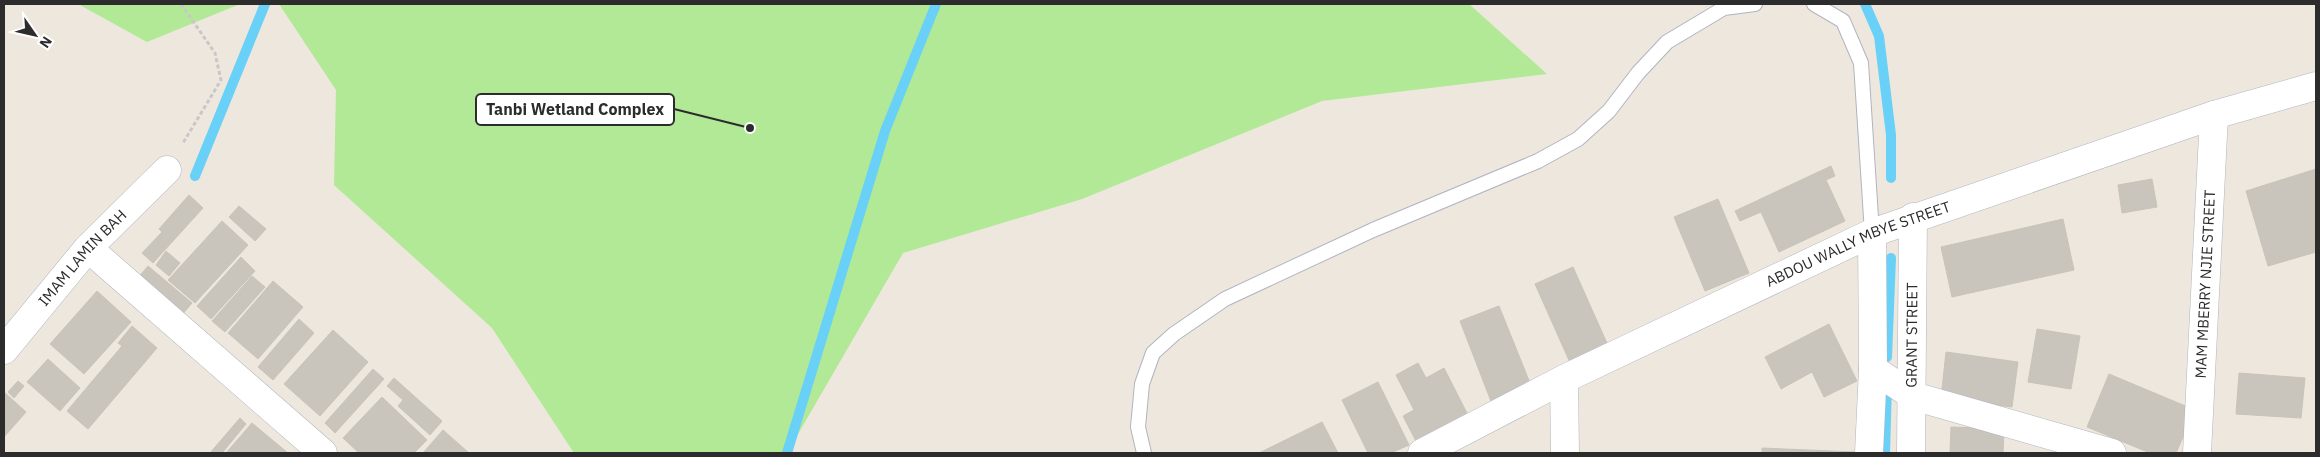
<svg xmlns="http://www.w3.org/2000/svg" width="2320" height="457" viewBox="0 0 2320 457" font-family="'IBM Plex Sans',sans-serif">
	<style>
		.green { fill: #b1e996 }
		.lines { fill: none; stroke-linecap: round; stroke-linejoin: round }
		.stream { stroke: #69d0f7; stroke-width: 10 }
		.building { fill: #c9c5bc; stroke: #cac3b6 }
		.service-casing { stroke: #b1b4c0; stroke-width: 16 }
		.minor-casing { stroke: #b1b4c0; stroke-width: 29 }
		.tertiary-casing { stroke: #b1b4c0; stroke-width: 29 }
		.path { stroke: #c8c8c8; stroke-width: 3; stroke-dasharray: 4 2.5; stroke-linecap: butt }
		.service { stroke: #fff; stroke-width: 14 }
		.minor { stroke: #fff; stroke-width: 28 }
		.tertiary { stroke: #fff; stroke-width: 28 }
		.labels { text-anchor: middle; stroke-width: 4.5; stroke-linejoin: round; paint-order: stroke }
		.street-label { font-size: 15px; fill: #2c2c2c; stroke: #fff }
		.leader { fill: none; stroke: #2c2c2c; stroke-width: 2 }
		.callout-dot { fill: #2c2c2c; stroke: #fff; stroke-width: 2 }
		.callout { fill: #fff; stroke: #2c2c2c; stroke-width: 2 }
		.callout-label { font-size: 16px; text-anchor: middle; font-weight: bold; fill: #2c2c2c }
	</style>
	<rect width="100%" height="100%" fill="#eee7dd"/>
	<path class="green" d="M78,4H240L147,42Z
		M279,4H1469L1547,74L1322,101L1082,199L903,253L787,453H574L492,328L334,185L336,90Z"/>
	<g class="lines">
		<path class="stream" d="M1865,4L1879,36L1891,135V178
			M195,176L265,4
			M1887,357L1891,258
			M787,453L885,131L936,4
			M1885,453L1887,384"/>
	</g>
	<path class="building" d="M1831,166L1835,176L1826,180L1845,221L1779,252L1761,212L1740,221L1735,211Z
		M2316,169V252L2268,266L2246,191Z
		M2152,179L2157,207L2122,213L2118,185Z
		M189,195L203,208L153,263L142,253L162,232L159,229Z
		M1718,199L1749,273L1705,291L1674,217Z
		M239,206L266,229L255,241L229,217Z
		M2063,219L2074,270L1952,297L1941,247Z
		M222,221L248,245L195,303L168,280Z
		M166,251L180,263L169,276L156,265Z
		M241,257L255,271L211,319L197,306Z
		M148,266L192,303L181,316L137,279Z
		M1573,267L1610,350L1572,367L1535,284Z
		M252,276L265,287L225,332L212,321Z
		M273,281L303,307L258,359L228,333Z
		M97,291L131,322L84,374L50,344Z
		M1499,306L1534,393L1494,409L1460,321Z
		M299,319L314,333L273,380L258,367Z
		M1829,324L1857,381L1824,397L1812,372L1781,389L1765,357Z
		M132,326L157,348L88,429L67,411L122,346L118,343Z
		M2037,329L2080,336L2071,389L2028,382Z
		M333,330L368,362L320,416L284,384Z
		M1946,352L2018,362L2012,407L1941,398Z
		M48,359L80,388L60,411L27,382Z
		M1418,363L1426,378L1444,368L1470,419L1418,445L1403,416L1414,410L1396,375Z
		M373,369L384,379L335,433L325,423Z
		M2239,373L2305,378L2301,418L2236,414Z
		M2109,374L2195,410L2176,453H2150L2087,427Z
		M394,378L442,421L430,435L398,406L403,400L387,386Z
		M18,381L24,386L14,398L8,392Z
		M1378,382L1409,445L1391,453H1368L1342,400Z
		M4,392L26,412L4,437Z
		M382,397L427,440L414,453H359L343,438Z
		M240,418L246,424L222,453H210Z
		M1322,422L1338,453H1259Z
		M252,423L288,453H226Z
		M1951,427L2004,429L2003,453H1950Z
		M443,430L469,453H423Z
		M1762,448L1855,452V453H1762Z"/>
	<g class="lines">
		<g class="service-casing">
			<path id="service" d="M1814,4L1843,21L1861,63L1872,233
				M1144,453L1138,427L1142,384L1153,353L1174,334L1225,299L1373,230L1538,161L1578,139L1609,111L1638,73L1667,42L1724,8L1755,4"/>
		</g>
		<g class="minor-casing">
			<g id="minor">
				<path d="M88,248L323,453"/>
				<path id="s1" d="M4,350L88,248L167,170"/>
				<path d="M1873,369L1913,396L2112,453"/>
				<path d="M1564,379L1565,453"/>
				<path d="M1869,453L1873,369L1872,233"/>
				<path id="s2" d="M1911,453L1913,217"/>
				<path id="s3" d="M2197,453L2214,115"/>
			</g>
		</g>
		<g class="tertiary-casing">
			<g id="tertiary">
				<path id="s4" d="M1422,453L1564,379L1872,233L2214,115L2316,86"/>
			</g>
		</g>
		<path class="path" d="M181,4L215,53L221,80L183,143"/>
		<use href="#service" class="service"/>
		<use href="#minor" class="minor"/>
		<use href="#tertiary" class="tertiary"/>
	</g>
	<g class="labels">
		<g class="street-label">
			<text dy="5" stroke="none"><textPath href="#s4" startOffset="484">ABDOU WALLY MBYE STREET</textPath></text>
			<text dy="5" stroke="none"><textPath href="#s1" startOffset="121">IMAM LAMIN BAH</textPath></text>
			<text dy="5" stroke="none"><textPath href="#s3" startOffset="169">MAM MBERRY NJIE STREET</textPath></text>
			<text dy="5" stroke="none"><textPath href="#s2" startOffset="118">GRANT STREET</textPath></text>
		</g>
	</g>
	<path class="leader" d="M750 128L674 109"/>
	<circle class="callout-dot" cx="750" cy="128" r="5"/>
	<rect class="callout" x="476" y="94" width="198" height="31" rx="5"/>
	<g class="callout-label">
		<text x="575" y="115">Tanbi Wetland Complex</text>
	</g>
	<rect width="2320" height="457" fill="none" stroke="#2c2c2c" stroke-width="10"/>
	<g transform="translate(35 35) rotate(124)" stroke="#ffffff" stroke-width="4" paint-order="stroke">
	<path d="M0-4L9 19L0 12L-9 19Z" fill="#2c2c2c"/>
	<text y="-8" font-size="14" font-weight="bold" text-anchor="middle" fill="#2c2c2c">N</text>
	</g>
</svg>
